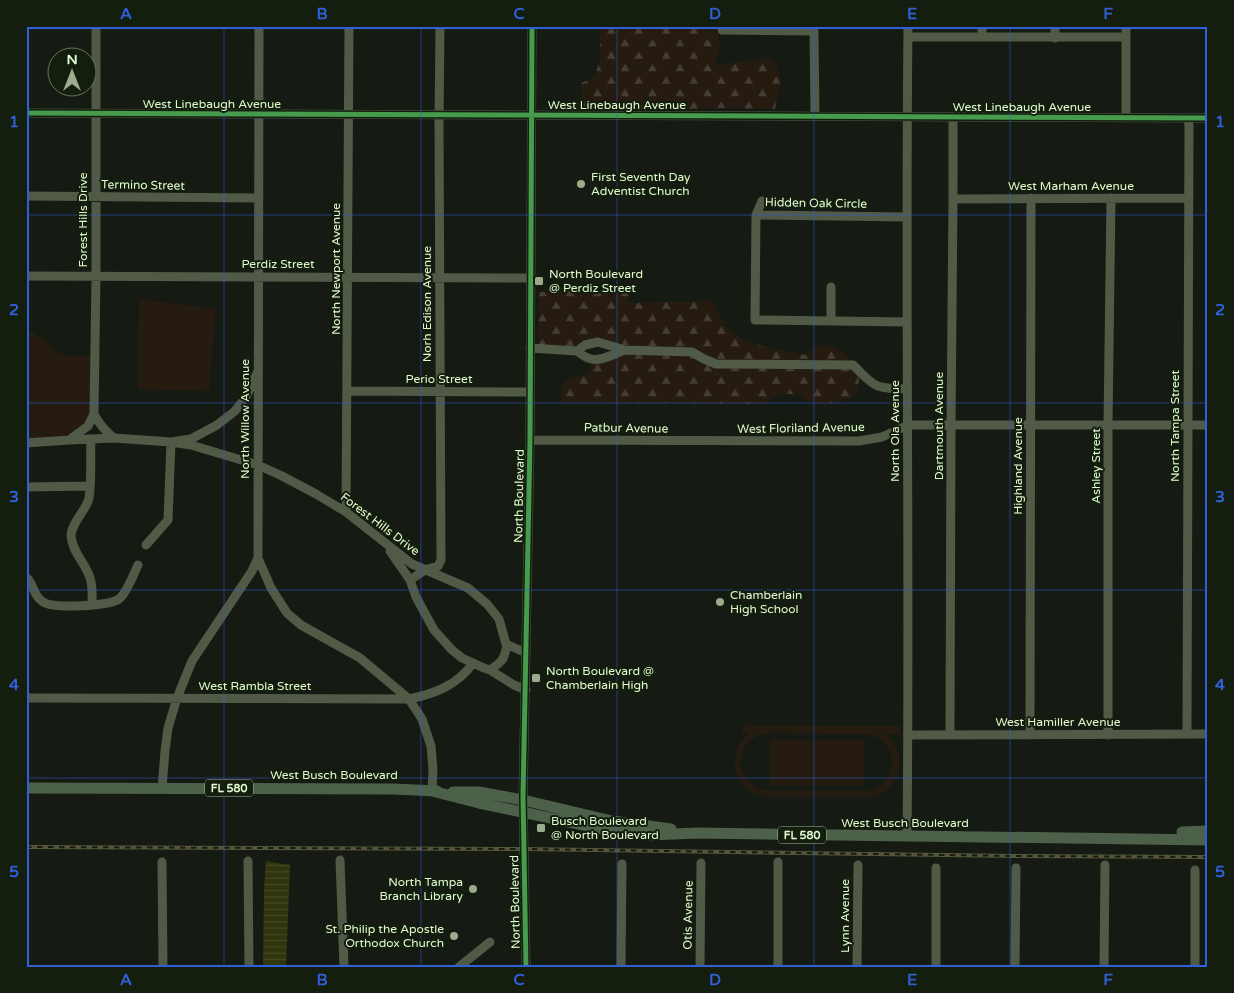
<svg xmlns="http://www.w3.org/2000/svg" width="1234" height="993" viewBox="0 0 1234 993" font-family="'Varela Round',sans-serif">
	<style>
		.forest { fill: url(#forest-firs) }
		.park { fill: #251b11; fill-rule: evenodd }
		.water { fill: url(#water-rules) }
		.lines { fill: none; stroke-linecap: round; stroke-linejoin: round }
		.minor { stroke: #505a47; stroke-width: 9 }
		.major { stroke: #4d6049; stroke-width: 11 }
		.rail-casing { stroke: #57543c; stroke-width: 4 }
		.rail { stroke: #141e0e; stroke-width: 2; stroke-dasharray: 5.5; stroke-linecap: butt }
		.cycleway-casing { stroke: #141e0e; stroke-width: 8 }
		.cycleway { stroke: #469c4c; stroke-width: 5 }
		.grid { fill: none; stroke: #315fd7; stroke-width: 1; stroke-opacity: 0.55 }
		.poi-dot { fill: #9aac8d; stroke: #141e0e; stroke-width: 2 }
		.labels { text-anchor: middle; stroke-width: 4; stroke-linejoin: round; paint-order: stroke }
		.shield { fill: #141e0e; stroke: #a4b995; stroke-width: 1 }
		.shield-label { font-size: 11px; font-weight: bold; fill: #e1fbcf }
		.street-label { font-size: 12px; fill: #e1fbcf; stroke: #141e0e }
		.poi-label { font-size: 12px; fill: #e1fbcf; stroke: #141e0e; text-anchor: start }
		.neatline { fill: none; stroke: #315fd7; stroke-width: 2 }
		.grid-label { font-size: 16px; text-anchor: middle; font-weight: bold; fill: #315fd7 }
	</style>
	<defs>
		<pattern id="forest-firs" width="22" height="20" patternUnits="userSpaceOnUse" patternTransform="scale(1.25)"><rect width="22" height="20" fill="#251b11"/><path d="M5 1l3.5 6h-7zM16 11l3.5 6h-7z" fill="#443d33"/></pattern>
		<pattern id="water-rules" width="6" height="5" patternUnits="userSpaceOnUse" patternTransform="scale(1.25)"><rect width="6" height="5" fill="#31350d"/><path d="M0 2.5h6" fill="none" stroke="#454924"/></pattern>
	</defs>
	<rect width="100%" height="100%" fill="#151a12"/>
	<path class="forest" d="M600,26H711L716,29L721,44L715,64C734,64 752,60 771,58C786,77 779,88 775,109L716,108L662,110L607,109L582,110L581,83L595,77L600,57Z
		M572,291H628L629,303L712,301C716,309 724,325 730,331C748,347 781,349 804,355C827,340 832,344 853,361L717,360L627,345L576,346L575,347L538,345L539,292Z
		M625,353L691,356L703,362L852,368L859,375C859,379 859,386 857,391C852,402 824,406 814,403C807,401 802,396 795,395C785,392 774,396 766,404L561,402L563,383L573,377L587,375L591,370L589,362Z"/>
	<path class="park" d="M139,299L216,309L209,391L138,389Z
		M26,328L47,342L58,353L66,356H94V414L83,425L70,434L26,440Z
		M742,725L900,726V734H887C908,755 903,786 875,797H769C734,794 723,756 749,733H742ZM770,733L863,734C899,736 902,783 868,791H769C731,787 731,736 770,733Z
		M770,740H864V786H770Z"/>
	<path class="water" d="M266,861L290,865L286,967H263L264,890Z"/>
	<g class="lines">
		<path class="minor" d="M1126,26V118
			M722,30L814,31L815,116
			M908,37H1126
			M982,37V26
			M1055,38V26
			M26,113L1208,118
			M26,196L259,198
			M953,199L1189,198
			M756,215L762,201
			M26,276L530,278
			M831,287V321
			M907,322L755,320L756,215L907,217
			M530,348L577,351L585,345L598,342L625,350L692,352L704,359L716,364L853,365C861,372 868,382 878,386C887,389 898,389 907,389
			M577,351C595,367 605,357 625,350
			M348,391L530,392
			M94,414C99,424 105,431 114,438
			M91,439C90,457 92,481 89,498C86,511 71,523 71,536C72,552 86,564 90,578C93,586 92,596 92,605
			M69,440L88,426L94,414L96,275V26
			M530,440L859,441L882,437L908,425H1208
			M26,443L69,440L114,438L171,442L191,445L258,465L282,476L316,494L346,512L412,564L468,588L487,604L499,619L506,644L526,653
			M26,487L90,486
			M346,512L349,26
			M146,545L168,520L171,442L191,439L217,425L235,411L246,397L257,373
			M390,551L410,580L416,597L434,630L452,650L462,658L484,668L490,670L514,685L526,690
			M258,558L271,588L287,613L301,625L360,658L409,699L422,719L431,746L433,770L432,791
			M26,577C34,584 33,596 43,602C54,609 109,606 119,599C127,593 134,573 138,565
			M410,580L425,570L438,566L441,560L439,123L440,26
			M490,670C503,661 504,660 507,645
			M26,698L409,699C434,694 458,685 473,663
			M950,734L951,425L953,199V117
			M1187,734L1189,125L1187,118
			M908,735L1208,734
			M1030,735L1031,198
			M1108,735V425L1111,198
			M162,788L165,751L168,728L177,698L192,661L252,571L258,558L259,26
			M907,836C910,566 905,296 908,26
			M340,860L344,967
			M248,861L249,967
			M162,862L163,967
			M936,868V967
			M459,967L490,942
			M526,967L523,797L530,440L532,26
			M621,967L622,864
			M700,967L701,863
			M778,967V862
			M857,967L858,865
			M1015,967L1016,868
			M1104,967L1105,865
			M1195,967V870"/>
		<path class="major" d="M26,788L393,789L437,791
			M432,791L479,803L612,831L649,835L698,833L1208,840
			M453,792H479L523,800L612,821L671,829
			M1182,832L1208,831"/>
		<g class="rail-casing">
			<path id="rail" d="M26,847L524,849L1016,856L1208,857"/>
		</g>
		<use href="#rail" class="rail"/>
		<g class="cycleway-casing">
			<path id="cycleway" d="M26,113L1208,118
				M526,967L523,797L530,440L532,26"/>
		</g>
		<use href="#cycleway" class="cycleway"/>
	</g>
	<path class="grid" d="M224,26V967M421,26V967M617,26V967M814,26V967M1010,26V967M26,215H1208M26,403H1208M26,590H1208M26,778H1208"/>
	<g class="poi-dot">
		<circle cx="581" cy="184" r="5"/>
		<rect x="534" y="276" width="10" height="10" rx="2.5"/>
		<circle cx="720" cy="602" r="5"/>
		<rect x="531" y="673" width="10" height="10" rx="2.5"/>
		<rect x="536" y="823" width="10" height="10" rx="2.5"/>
		<circle cx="473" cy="889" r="5"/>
		<circle cx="454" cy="936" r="5"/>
	</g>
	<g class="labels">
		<g class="shield">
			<rect x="205" y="779.5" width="48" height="17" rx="4"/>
			<rect x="778" y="826.5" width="48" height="17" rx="4"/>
		</g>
		<g class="shield-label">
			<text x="229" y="792">FL 580</text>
			<text x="802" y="839">FL 580</text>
		</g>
		<g class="street-label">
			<text x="212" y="108">West Linebaugh Avenue</text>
			<text x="617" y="109">West Linebaugh Avenue</text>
			<text x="1022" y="111">West Linebaugh Avenue</text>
			<text transform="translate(143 185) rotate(1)" y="4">Termino Street</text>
			<text x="1071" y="190">West Marham Avenue</text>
			<text transform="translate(816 203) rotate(1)" y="4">Hidden Oak Circle</text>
			<text transform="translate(83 220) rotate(-90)" y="4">Forest Hills Drive</text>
			<text x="278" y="268">Perdiz Street</text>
			<text transform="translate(336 269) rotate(-90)" y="4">North Newport Avenue</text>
			<text transform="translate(427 304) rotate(-90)" y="4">Norh Edison Avenue</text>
			<text x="439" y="383">Perio Street</text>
			<text transform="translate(245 419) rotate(-90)" y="4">North Willow Avenue</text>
			<text transform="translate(939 426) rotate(-90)" y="4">Dartmouth Avenue</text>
			<text transform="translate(1175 426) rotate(-90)" y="4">North Tampa Street</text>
			<text transform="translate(626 428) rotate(1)" y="4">Patbur Avenue</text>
			<text transform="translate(801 428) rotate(-1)" y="4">West Floriland Avenue</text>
			<text transform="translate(895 431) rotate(-90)" y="4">North Ola Avenue</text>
			<text transform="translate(1018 466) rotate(-90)" y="4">Highland Avenue</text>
			<text transform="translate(1096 466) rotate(-90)" y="4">Ashley Street</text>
			<text transform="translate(519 496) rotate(-89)" y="4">North Boulevard</text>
			<text transform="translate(380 524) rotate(37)" y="4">Forest Hills Drive</text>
			<text x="255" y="690">West Rambla Street</text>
			<text x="1058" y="726">West Hamiller Avenue</text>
			<text x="334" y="779">West Busch Boulevard</text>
			<text x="905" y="827">West Busch Boulevard</text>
			<text transform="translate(515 902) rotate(-91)" y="4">North Boulevard</text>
			<text transform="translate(688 915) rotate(-89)" y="4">Otis Avenue</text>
			<text transform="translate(845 916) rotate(-90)" y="4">Lynn Avenue</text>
		</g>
		<g class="poi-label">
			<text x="591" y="181">First Seventh Day<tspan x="591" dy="14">Adventist Church</tspan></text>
			<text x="549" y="278">North Boulevard<tspan x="549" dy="14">@ Perdiz Street</tspan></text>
			<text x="730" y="599">Chamberlain<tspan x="730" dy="14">High School</tspan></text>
			<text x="546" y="675">North Boulevard @<tspan x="546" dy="14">Chamberlain High</tspan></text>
			<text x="551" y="825">Busch Boulevard<tspan x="551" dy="14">@ North Boulevard</tspan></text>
			<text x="463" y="886" text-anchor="end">North Tampa<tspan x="463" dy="14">Branch Library</tspan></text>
			<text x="444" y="933" text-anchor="end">St. Philip the Apostle<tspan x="444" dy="14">Orthodox Church</tspan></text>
		</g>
	</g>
	<rect width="1234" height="993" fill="none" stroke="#141e0e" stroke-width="55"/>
	<g transform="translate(72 72)"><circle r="24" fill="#141e0e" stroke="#66765b"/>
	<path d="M0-4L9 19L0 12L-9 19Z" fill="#9aac8d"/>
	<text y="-8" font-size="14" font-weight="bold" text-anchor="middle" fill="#e1fbcf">N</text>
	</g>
	<rect x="28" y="28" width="1178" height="938" class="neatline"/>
	<g class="grid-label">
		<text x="126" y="19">A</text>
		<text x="322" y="19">B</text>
		<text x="519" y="19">C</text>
		<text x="715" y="19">D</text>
		<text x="912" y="19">E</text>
		<text x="1108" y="19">F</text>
		<text x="14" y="127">1</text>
		<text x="1220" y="127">1</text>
		<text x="14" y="315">2</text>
		<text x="1220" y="315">2</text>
		<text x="14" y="502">3</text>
		<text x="1220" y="502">3</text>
		<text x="14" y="690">4</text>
		<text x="1220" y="690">4</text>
		<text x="14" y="877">5</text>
		<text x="1220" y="877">5</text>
		<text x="126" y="985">A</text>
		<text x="322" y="985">B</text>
		<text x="519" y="985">C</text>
		<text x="715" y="985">D</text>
		<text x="912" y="985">E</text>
		<text x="1108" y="985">F</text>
	</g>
</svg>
